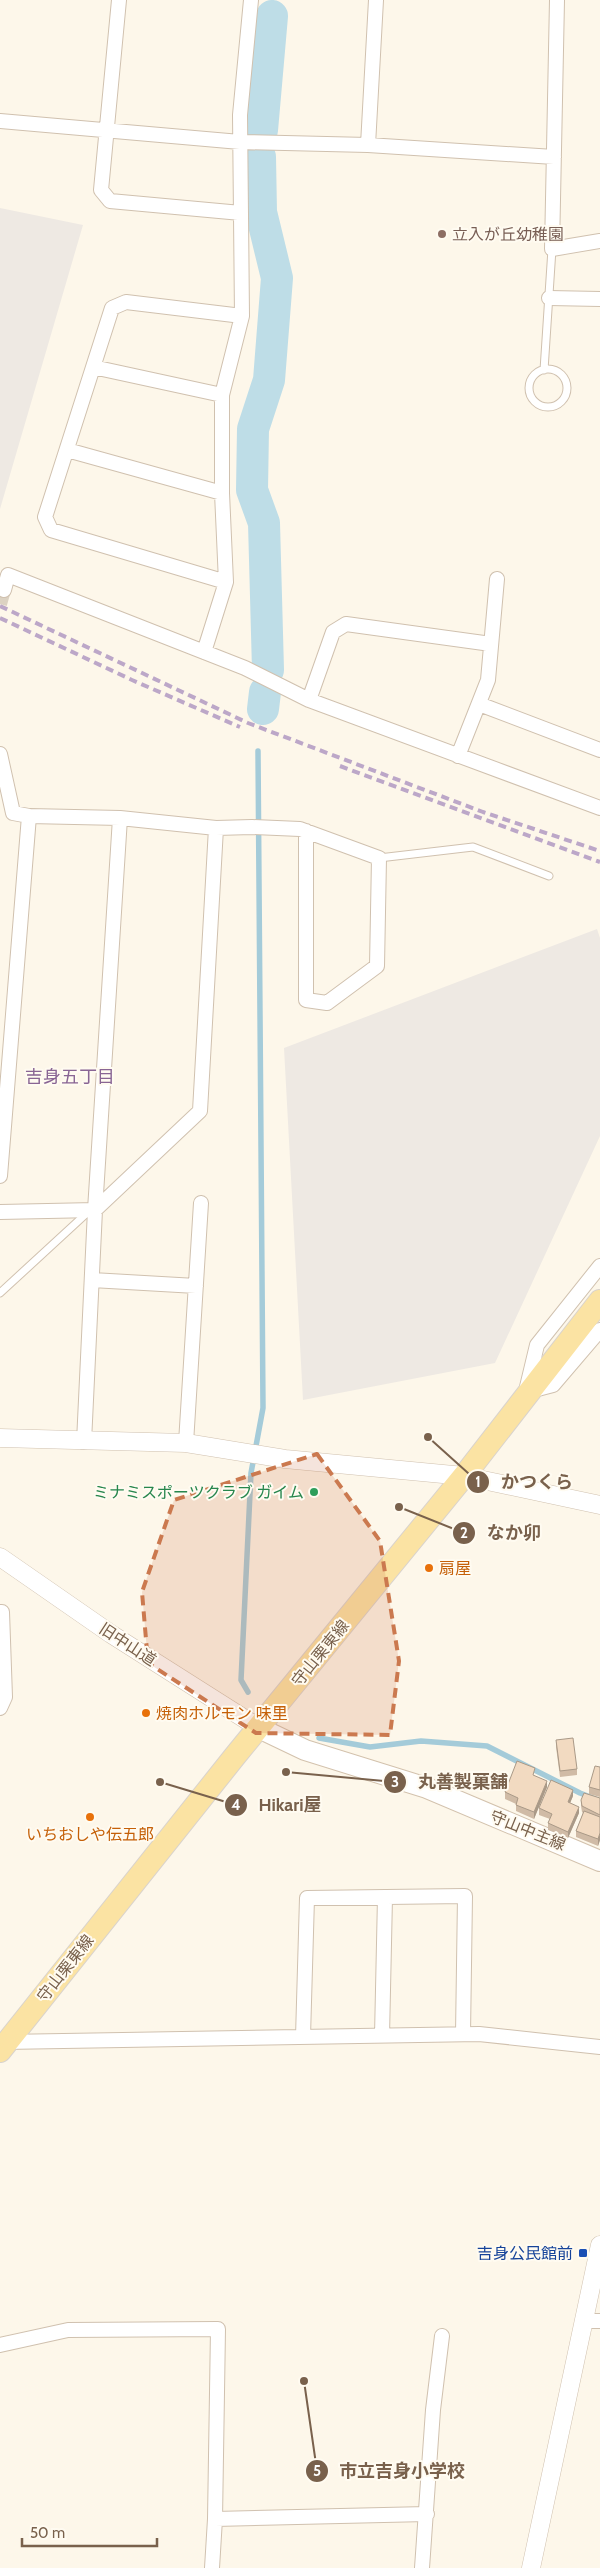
<svg xmlns="http://www.w3.org/2000/svg" width="600" height="2568" viewBox="0 0 600 2568" font-family="Cabin,'Noto Sans JP',sans-serif">
	<style>
		.industrial { fill: #eee9e3 }
		.lines { fill: none; stroke-linecap: round; stroke-linejoin: round }
		.stream { stroke: #a4cbd9; stroke-width: 5.5 }
		.river { stroke: #bedde7; stroke-width: 32 }
		.minor-tunnel { stroke: #dcd2c2; stroke-width: 14; stroke-dasharray: 14 7; stroke-linecap: butt }
		.service-casing { stroke: #d0c1af; stroke-width: 9 }
		.minor-casing { stroke: #d0c1af; stroke-width: 16 }
		.tertiary-casing { stroke: #d0c1af; stroke-width: 19 }
		.secondary-casing { stroke: #d3c2ad; stroke-width: 22 }
		.primary-casing { stroke: #d9d3cd; stroke-width: 24 }
		.service { stroke: #fff; stroke-width: 7 }
		.minor { stroke: #fff; stroke-width: 14 }
		.tertiary { stroke: #fff; stroke-width: 18 }
		.secondary { stroke: #fff; stroke-width: 20 }
		.primary { stroke: #fbe3a3; stroke-width: 22 }
		.rail { stroke: #bca7c8; stroke-width: 4; stroke-dasharray: 8 5; stroke-linecap: butt }
		.wall { fill: #d0bba6 }
		.shaded-wall { fill: #a99987 }
		.building { fill: #f2dac1; stroke: #a99987 }
		.marked { fill: #cb794f; fill-opacity: 0.2; stroke: #cb794f; stroke-width: 4; stroke-dasharray: 10 6; stroke-linejoin: round }
		.education-dot { fill: #8d6e63; stroke: #fffbf1; stroke-width: 2 }
		.leisure-dot { fill: #2e9e5b; stroke: #fffbf1; stroke-width: 2 }
		.food-dot { fill: #e8710a; stroke: #fffbf1; stroke-width: 2 }
		.transit-dot { fill: #1a4fb4; stroke: #fffbf1; stroke-width: 2 }
		.labels { text-anchor: middle; stroke-width: 4; stroke-linejoin: round; paint-order: stroke }
		.education-label { font-size: 16px; fill: #785e54; stroke: #fffbf1; text-anchor: start }
		.leisure-label { font-size: 16px; fill: #27864d; stroke: #fffbf1; text-anchor: end }
		.food-label { font-size: 16px; fill: #c56008; stroke: #fffbf1; text-anchor: start }
		.street-label { font-size: 16px; fill: #79614c; stroke: #fffbf1 }
		.transit-label { font-size: 16px; fill: #164399; stroke: #fffbf1; text-anchor: end }
		.neighbourhood-label { font-size: 18px; fill: #896594; stroke: #fffbf1 }
		.leader { fill: none; stroke: #79614c; stroke-width: 2 }
		.callout-dot { fill: #79614c; stroke: #fffbf1; stroke-width: 2 }
		.mark-label { font-size: 15px; text-anchor: middle; font-weight: bold; fill: #fff }
		.callout-label { font-size: 18px; text-anchor: middle; font-weight: bold; fill: #79614c; stroke: #fffbf1; stroke-width: 4; stroke-linejoin: round; paint-order: stroke }
	</style>
	<rect width="100%" height="100%" fill="#fdf7ea"/>
	<path class="industrial" d="M0,208L83,225L0,509Z
		M597,929L600,938V1136L495,1363L303,1400L284,1048Z"/>
	<g class="lines">
		<path class="stream" d="M248,1692L241,1680L251,1473L263,1408L258,751
			M319,1738L370,1747L421,1741L487,1746L580,1793L600,1801"/>
		<path class="river" d="M262,130L272,16
			M260,157L261,212L277,278L269,380L253,429L252,490L264,523L268,670
			M263,709L265,692"/>
		<path class="minor-tunnel" d="M0,604L4,590"/>
		<g class="service-casing">
			<path id="service" d="M529 388a19 19 0 1 1 38 0a19 19 0 1 1-38 0Z
				M544,370L552,249
				M379,858L473,847L549,876
				M0,1293L88,1212"/>
		</g>
		<g class="minor-casing">
			<path id="minor" d="M119,0L101,190L110,201L241,213
				M557,0L552,249L600,241
				M0,121L240,142L368,145L554,157
				M368,145L376,0
				M549,298L600,299
				M93,367L222,395
				M67,450L222,493
				M226,582L51,530L45,517L112,308L126,302L242,316
				M4,590L8,575L245,668L309,700L600,808
				M204,652L226,582L222,493V395L242,316L240,115L251,0
				M309,700L333,632L346,624L491,644
				M479,704L600,750
				M0,754L13,813L29,816
				M458,756L488,680L497,579
				M0,1176L29,816L120,818L216,828L252,827L300,829L379,858L377,966L327,1003L306,1000V831
				M0,1212L95,1210L200,1111L216,828
				M92,1280L196,1286
				M526,1391L537,1345L600,1266
				M530,1391L553,1385L600,1330
				M84,1442L95,1210L120,818
				M186,1443L201,1203
				M0,1612H2L5,1697L0,1708
				M382,2036L385,1897
				M303,2037L307,1898L465,1896L463,2034
				M4,2042L479,2034L600,2047
				M584,2321H600
				M0,2345L68,2330L218,2329L215,2519L212,2568
				M215,2519L427,2514
				M422,2568L433,2410L442,2336"/>
		</g>
		<g class="tertiary-casing">
			<path id="tertiary" d="M0,1438L186,1443L285,1459L464,1476L600,1505
				M0,1557L111,1634L259,1728
				M531,2568L600,2245"/>
		</g>
		<g class="secondary-casing">
			<path id="secondary" d="M259,1728L305,1750L427,1788L600,1861"/>
		</g>
		<g class="primary-casing">
			<path id="primary" d="M0,2051L235,1756L464,1476L600,1301"/>
		</g>
		<use href="#service" class="service"/>
		<use href="#minor" class="minor"/>
		<use href="#tertiary" class="tertiary"/>
		<use href="#secondary" class="secondary"/>
		<use href="#primary" class="primary"/>
		<path class="rail" d="M0,606L248,723L483,812L600,851
			M0,618L132,680L240,727
			M340,766L600,862"/>
	</g>
	<path class="wall" d="M556,1740L577,1769V1775L560,1777L556,1747Z
		M600,1767V1797L589,1794V1787Z
		M535,1775V1776L547,1787L534,1819L516,1811V1804L505,1799V1792Z
		M573,1796L570,1803L579,1813L568,1838L548,1830V1823L550,1819L539,1815V1808Z
		M600,1798V1840L598,1846L576,1837V1831L583,1813L582,1812L581,1806V1800Z"/>
	<path class="shaded-wall" d="M547,1781V1787L534,1819V1812Z
		M573,1790V1796L568,1808V1802Z
		M579,1807V1813L568,1838V1832Z
		M600,1833V1840L598,1846V1839Z"/>
	<path class="building" d="M573,1738L577,1769L560,1771L556,1740Z
		M517,1761L535,1768L533,1775L547,1781L534,1812L516,1805L518,1798L505,1792Z
		M595,1766L600,1767V1790L589,1787Z
		M551,1780L573,1790L568,1802L579,1807L568,1832L548,1823L552,1814L539,1808Z
		M584,1793L600,1798V1815L582,1806L581,1800Z
		M584,1811L600,1817V1833L598,1839L576,1831Z"/>
	<path class="marked" d="M317,1454L380,1541L399,1661L390,1735L256,1733L148,1663L142,1592L174,1500Z"/>
	<circle class="education-dot" cx="442" cy="234" r="5"/>
	<circle class="leisure-dot" cx="314" cy="1492" r="5"/>
	<g class="food-dot">
		<circle cx="429" cy="1568" r="5"/>
		<circle cx="146" cy="1713" r="5"/>
		<circle cx="90" cy="1817" r="5"/>
	</g>
	<rect class="transit-dot" x="578" y="2248" width="10" height="10" rx="2.5"/>
	<g class="labels">
		<g class="education-label">
			<text x="452" y="240">立入が丘幼稚園</text>
		</g>
		<g class="leisure-label">
			<text x="304" y="1498">ミナミスポーツクラブ ガイム</text>
		</g>
		<g class="food-label">
			<text x="439" y="1574">扇屋</text>
			<text x="156" y="1719">焼肉ホルモン 味里</text>
			<text x="90" y="1840" text-anchor="middle">いちおしや伝五郎</text>
		</g>
		<g class="street-label">
			<text transform="translate(128 1644) rotate(33)" y="6">旧中山道</text>
			<text transform="translate(320 1653) rotate(-51)" y="6">守山栗東線</text>
			<text transform="translate(528 1830) rotate(22)" y="6">守山中主線</text>
			<text transform="translate(65 1968) rotate(-52)" y="6">守山栗東線</text>
		</g>
		<g class="transit-label">
			<text x="573" y="2259">吉身公民館前</text>
		</g>
		<g class="neighbourhood-label">
			<text x="70" y="1083">吉身五丁目</text>
		</g>
	</g>
	<path class="leader" d="M428 1437L478 1482M399 1507L464 1533M286 1772L395 1782M160 1782L236 1805M304 2381L317 2471"/>
	<g class="callout-dot">
		<circle cx="428" cy="1437" r="5"/>
		<circle cx="399" cy="1507" r="5"/>
		<circle cx="286" cy="1772" r="5"/>
		<circle cx="160" cy="1782" r="5"/>
		<circle cx="304" cy="2381" r="5"/>
		<circle cx="478" cy="1482" r="12"/>
		<circle cx="464" cy="1533" r="12"/>
		<circle cx="395" cy="1782" r="12"/>
		<circle cx="236" cy="1805" r="12"/>
		<circle cx="317" cy="2471" r="12"/>
	</g>
	<g class="mark-label">
		<text x="478" y="1487">1</text>
		<text x="464" y="1538">2</text>
		<text x="395" y="1787">3</text>
		<text x="236" y="1810">4</text>
		<text x="317" y="2476">5</text>
	</g>
	<g class="callout-label">
		<text x="537" y="1488">かつくら</text>
		<text x="514" y="1539">なか卯</text>
		<text x="463" y="1788">丸善製菓舗</text>
		<text x="290" y="1811">Hikari屋</text>
		<text x="402" y="2477">市立吉身小学校</text>
	</g>
	<path d="M22 2538v8h135v-8" fill="none" stroke="#79614c" stroke-width="2.5"/>
	<text x="30" y="2538" font-size="15" fill="#79614c" stroke="#fffbf1" stroke-width="4" paint-order="stroke">50 m</text>
</svg>
